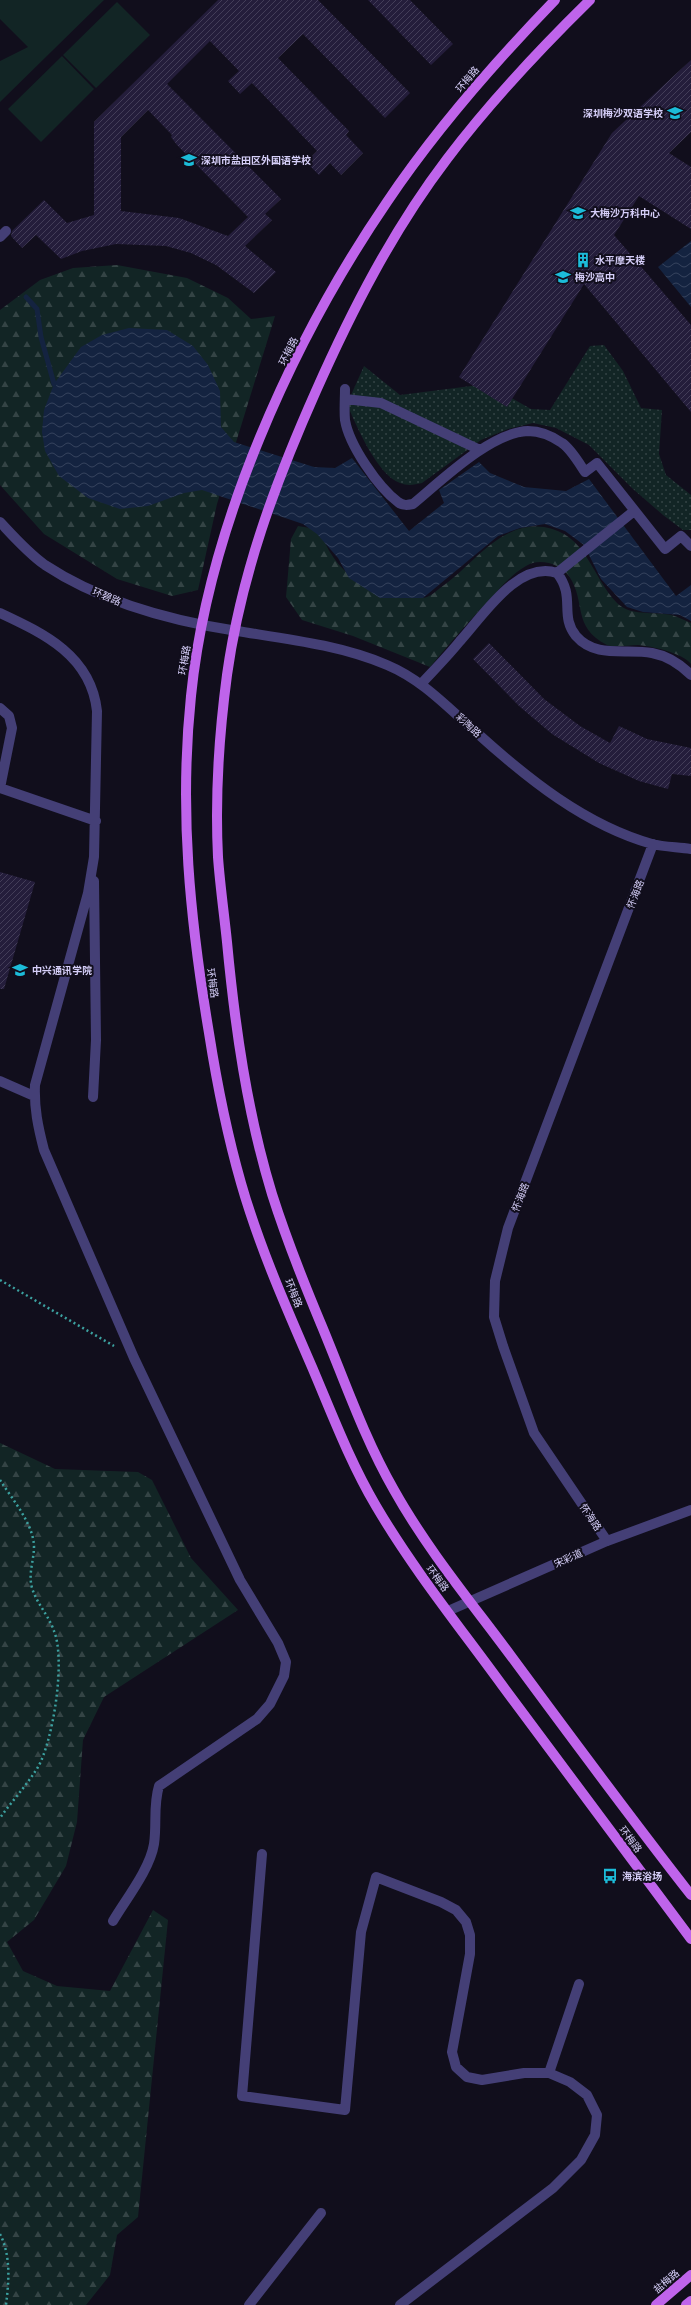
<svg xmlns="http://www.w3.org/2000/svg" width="691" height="2305" viewBox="0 0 691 2305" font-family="Helvetica,'Noto Sans SC',sans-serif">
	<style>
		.grass { fill: url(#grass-dots) }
		.forest { fill: url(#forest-firs) }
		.pitch { fill: #122525 }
		.water { fill: url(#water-waves) }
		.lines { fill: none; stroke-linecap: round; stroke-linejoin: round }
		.stream { stroke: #142340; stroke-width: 5 }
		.building { fill: url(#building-hatch); fill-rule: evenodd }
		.path { stroke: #3ca1a0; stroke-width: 2.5; stroke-dasharray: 2 3; stroke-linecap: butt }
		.minor { stroke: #443f76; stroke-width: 10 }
		.major { stroke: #bf64eb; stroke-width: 10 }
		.labels { text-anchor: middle; stroke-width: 4; stroke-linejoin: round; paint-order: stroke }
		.street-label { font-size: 10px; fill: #d6cff9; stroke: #110e1c }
		.poi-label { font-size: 10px; font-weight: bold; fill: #d6cff9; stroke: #110e1c; text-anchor: start }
	</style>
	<defs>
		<pattern id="grass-dots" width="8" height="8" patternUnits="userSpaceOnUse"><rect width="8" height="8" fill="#122525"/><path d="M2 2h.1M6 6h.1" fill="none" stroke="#344445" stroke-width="1.8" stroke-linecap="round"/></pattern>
		<pattern id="forest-firs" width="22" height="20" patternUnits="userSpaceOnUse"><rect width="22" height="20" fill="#122525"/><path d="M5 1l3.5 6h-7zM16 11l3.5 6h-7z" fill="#344445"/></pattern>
		<pattern id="water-waves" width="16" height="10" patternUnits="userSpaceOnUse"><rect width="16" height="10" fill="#142340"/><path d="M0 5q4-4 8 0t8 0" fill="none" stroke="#35425c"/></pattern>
		<pattern id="building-hatch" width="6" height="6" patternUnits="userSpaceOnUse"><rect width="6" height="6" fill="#241d3b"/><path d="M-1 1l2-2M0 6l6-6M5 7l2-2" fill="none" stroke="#433d58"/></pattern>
	</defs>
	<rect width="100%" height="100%" fill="#110e1c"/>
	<path class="grass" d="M604,345L623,371L641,408L662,410L659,454L666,475L691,495V530H683L663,515L633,489L589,445L556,428L533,423L508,429L481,440L422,483C414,485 407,486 400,483C377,475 356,425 347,404L364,366L400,395L487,384L531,409L550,410L590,346Z"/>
	<path class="forest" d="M117,265L187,278L228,298L251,319L275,316L217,504L198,590L172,596L117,579L44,534L0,485V310L40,280L73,268Z
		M298,526L310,528L322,535C330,558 344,572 363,586C375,594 389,598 403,598C410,597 421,599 427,597C432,595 436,591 440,588C472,567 499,521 544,527C587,534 591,576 617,603C629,615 647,612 663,614C673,614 682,619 691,623V664C683,653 651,646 638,645C629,645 615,648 607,645C571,626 587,603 569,576C561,564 539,557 526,566C512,574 501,587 490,599C469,621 450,643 430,667L353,636L302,620L286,597L291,539Z
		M0,1443L55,1469L138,1472L152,1480L191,1558L238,1610L104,1697L83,1740L77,1822L66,1866L34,1920L7,1942L23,1971L57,1986L110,1991L153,1910L168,1920L138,2217L117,2235L110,2275L86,2305H0Z"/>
	<path class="pitch" d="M0,0H104L0,102V61L28,47L0,19Z
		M117,2L150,35L96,88L63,55Z
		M62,56L94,89L41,142L8,109Z"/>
	<path class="water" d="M691,241V307L658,267Z
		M129,328L167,330L193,346L208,365L220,391L221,427L234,442L314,467L335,468L352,458L409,531L444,503L439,490L479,462L490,473L524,487L566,491L589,479L676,596L691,585V621L680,615L643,612L627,607L601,579L584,545L565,531L545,524L520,528L498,536L423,598H380L349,578L338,558L317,534L303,524L202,490L184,493L148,506L120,509L88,498L59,476L45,451L42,432L44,410L54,384L81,347L102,335Z"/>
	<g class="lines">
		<path class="stream" d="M26,297L37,309L41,337L54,384"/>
	</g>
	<path class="building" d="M218,0H318L410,93L385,118L303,34L278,58L349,131L346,135L363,153L341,175L330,163L319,175L306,162L317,151L252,83L240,94L228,81L239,71L210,41L167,84L281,199L265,214L272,220L245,246L276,272L254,293L216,265L191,253L166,246L116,244L82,251L61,259L36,235L22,248L11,236L12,231L44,200L67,223L94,215V122ZM148,110L172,135L171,137L177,145L248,217L228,236L179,218L121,211V137Z
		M368,0H410L453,44L431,65Z
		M691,60V132L669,153L691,167V229L639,196L614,235L691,325V412L584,284L507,407L459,377L612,133Z
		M489,643L544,699L580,726L610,743L619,726L647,739L691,748V776L672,774L668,789L639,781L599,763L552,734L519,706L473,659Z
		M0,872L35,882L4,989H0Z"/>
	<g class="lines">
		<path class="path" d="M0,1280L114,1346
			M0,1480C12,1499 33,1523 34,1546C34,1561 28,1573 32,1588C37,1604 49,1616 54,1631C66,1660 53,1741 38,1767C27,1785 12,1801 0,1818
			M0,2234C11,2256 9,2281 6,2305"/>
		<path class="minor" d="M0,237L6,231
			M345,389C345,399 344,410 345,420C349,445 378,487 398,502C403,506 408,505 413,504C441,481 491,432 528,431C541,431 552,436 562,443C571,449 579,463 585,472L597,463L665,549L681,536L691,546
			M345,399L381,403L480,450
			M634,511L557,573C576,597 559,615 576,636C596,659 626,648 652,653C668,656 680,664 691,675
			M0,522C14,537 28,553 45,565C101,602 172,621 237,631C287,639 340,645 387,665C423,680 448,708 477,733C528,779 585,825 652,844C664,847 678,847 691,849
			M0,613C45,634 91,656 97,711L94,857L88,893L35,1085C34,1108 38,1127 44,1150L134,1358L240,1580L278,1643L286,1662L284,1676L270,1704L257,1719L159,1786C153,1805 157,1824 154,1844C150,1869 126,1899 113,1921
			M421,684C434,670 448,656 460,641C483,616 518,560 557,573
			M0,708L9,716L12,728L0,788
			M0,788L96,821
			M0,1081L34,1096
			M93,1097L96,1040L94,881
			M607,1541L534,1433L503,1346L494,1317L495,1281L508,1228L653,844
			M448,1611L607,1541L691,1510
			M262,1854L242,2096L345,2110L361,1932L376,1877L441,1902L456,1910L466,1922L470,1935V1954L452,2052L456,2067L467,2077L482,2080L524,2073H549L570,2082L587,2095L597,2115L595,2135L581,2160L553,2188L400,2305
			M549,2073L579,1984
			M249,2305L321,2213"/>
		<path class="major" d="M555,0C494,63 436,129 387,202C292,341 208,527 191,696C179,811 190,920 209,1033C217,1084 227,1134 241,1183C259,1246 286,1307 312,1367C332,1414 350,1462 376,1506C413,1569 459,1626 502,1685C565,1770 628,1854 691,1939
			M590,0C539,50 490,102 447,159C393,230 352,310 316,391C275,483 241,575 227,675C219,735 215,797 218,857C220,885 224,913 227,942C235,1027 247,1112 272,1194C286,1238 303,1281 321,1324C344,1379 364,1438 394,1490C427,1549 471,1602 511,1656C570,1736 629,1816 691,1895
			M656,2305L691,2275
			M686,2305L691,2301"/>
	</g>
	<defs>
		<g id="school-bare" transform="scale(1.2)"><path d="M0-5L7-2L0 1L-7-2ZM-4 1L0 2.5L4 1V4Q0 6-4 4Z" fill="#1cbcd9" stroke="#110e1c" stroke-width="2.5" paint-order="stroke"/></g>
		<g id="building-bare" transform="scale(1.2)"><path d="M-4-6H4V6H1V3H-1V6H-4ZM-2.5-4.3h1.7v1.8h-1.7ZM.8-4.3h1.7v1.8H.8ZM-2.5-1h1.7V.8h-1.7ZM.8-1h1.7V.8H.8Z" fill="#1cbcd9" stroke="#110e1c" stroke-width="2.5" paint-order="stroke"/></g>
		<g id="university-bare" transform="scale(1.2)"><path d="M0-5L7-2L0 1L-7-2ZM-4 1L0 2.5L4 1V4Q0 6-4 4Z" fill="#1cbcd9" stroke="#110e1c" stroke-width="2.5" paint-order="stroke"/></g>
		<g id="bus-bare" transform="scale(1.2)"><path d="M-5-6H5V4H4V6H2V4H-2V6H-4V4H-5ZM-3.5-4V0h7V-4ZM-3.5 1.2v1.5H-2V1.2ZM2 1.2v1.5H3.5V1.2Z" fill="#1cbcd9" stroke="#110e1c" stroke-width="2.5" paint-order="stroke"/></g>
	</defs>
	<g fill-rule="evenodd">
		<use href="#school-bare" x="675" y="113"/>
		<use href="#school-bare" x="189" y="160"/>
		<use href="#school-bare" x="578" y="213"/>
		<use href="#building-bare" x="583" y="260"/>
		<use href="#school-bare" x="563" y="277"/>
		<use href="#university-bare" x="20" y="970"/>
		<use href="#bus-bare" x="610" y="1876"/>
	</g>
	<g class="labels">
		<g class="street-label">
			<text transform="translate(467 79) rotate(-50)" y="4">环梅路</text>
			<text transform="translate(288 351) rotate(-63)" y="4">环梅路</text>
			<text transform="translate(107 596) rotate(23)" y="4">环碧路</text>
			<text transform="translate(184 660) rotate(-81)" y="4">环梅路</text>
			<text transform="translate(469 725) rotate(43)" y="4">彩陶路</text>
			<text transform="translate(635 894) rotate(-69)" y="4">怀海路</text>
			<text transform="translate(213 983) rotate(81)" y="4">环梅路</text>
			<text transform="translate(520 1197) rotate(-69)" y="4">怀海路</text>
			<text transform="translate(294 1293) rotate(68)" y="4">环梅路</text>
			<text transform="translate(591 1517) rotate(56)" y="4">怀海路</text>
			<text transform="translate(568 1558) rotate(-24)" y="4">宋彩道</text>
			<text transform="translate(438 1578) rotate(53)" y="4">环梅路</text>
			<text transform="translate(631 1839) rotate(53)" y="4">环梅路</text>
			<text transform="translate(666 2281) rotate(-41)" y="4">盐梅路</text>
		</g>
		<g class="poi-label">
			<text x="663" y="117" text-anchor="end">深圳梅沙双语学校</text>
			<text x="201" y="164">深圳市盐田区外国语学校</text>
			<text x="590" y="217">大梅沙万科中心</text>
			<text x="595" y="264">水平摩天楼</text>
			<text x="575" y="281">梅沙高中</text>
			<text x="32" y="974">中兴通讯学院</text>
			<text x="622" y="1880">海滨浴场</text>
		</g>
	</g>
</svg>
